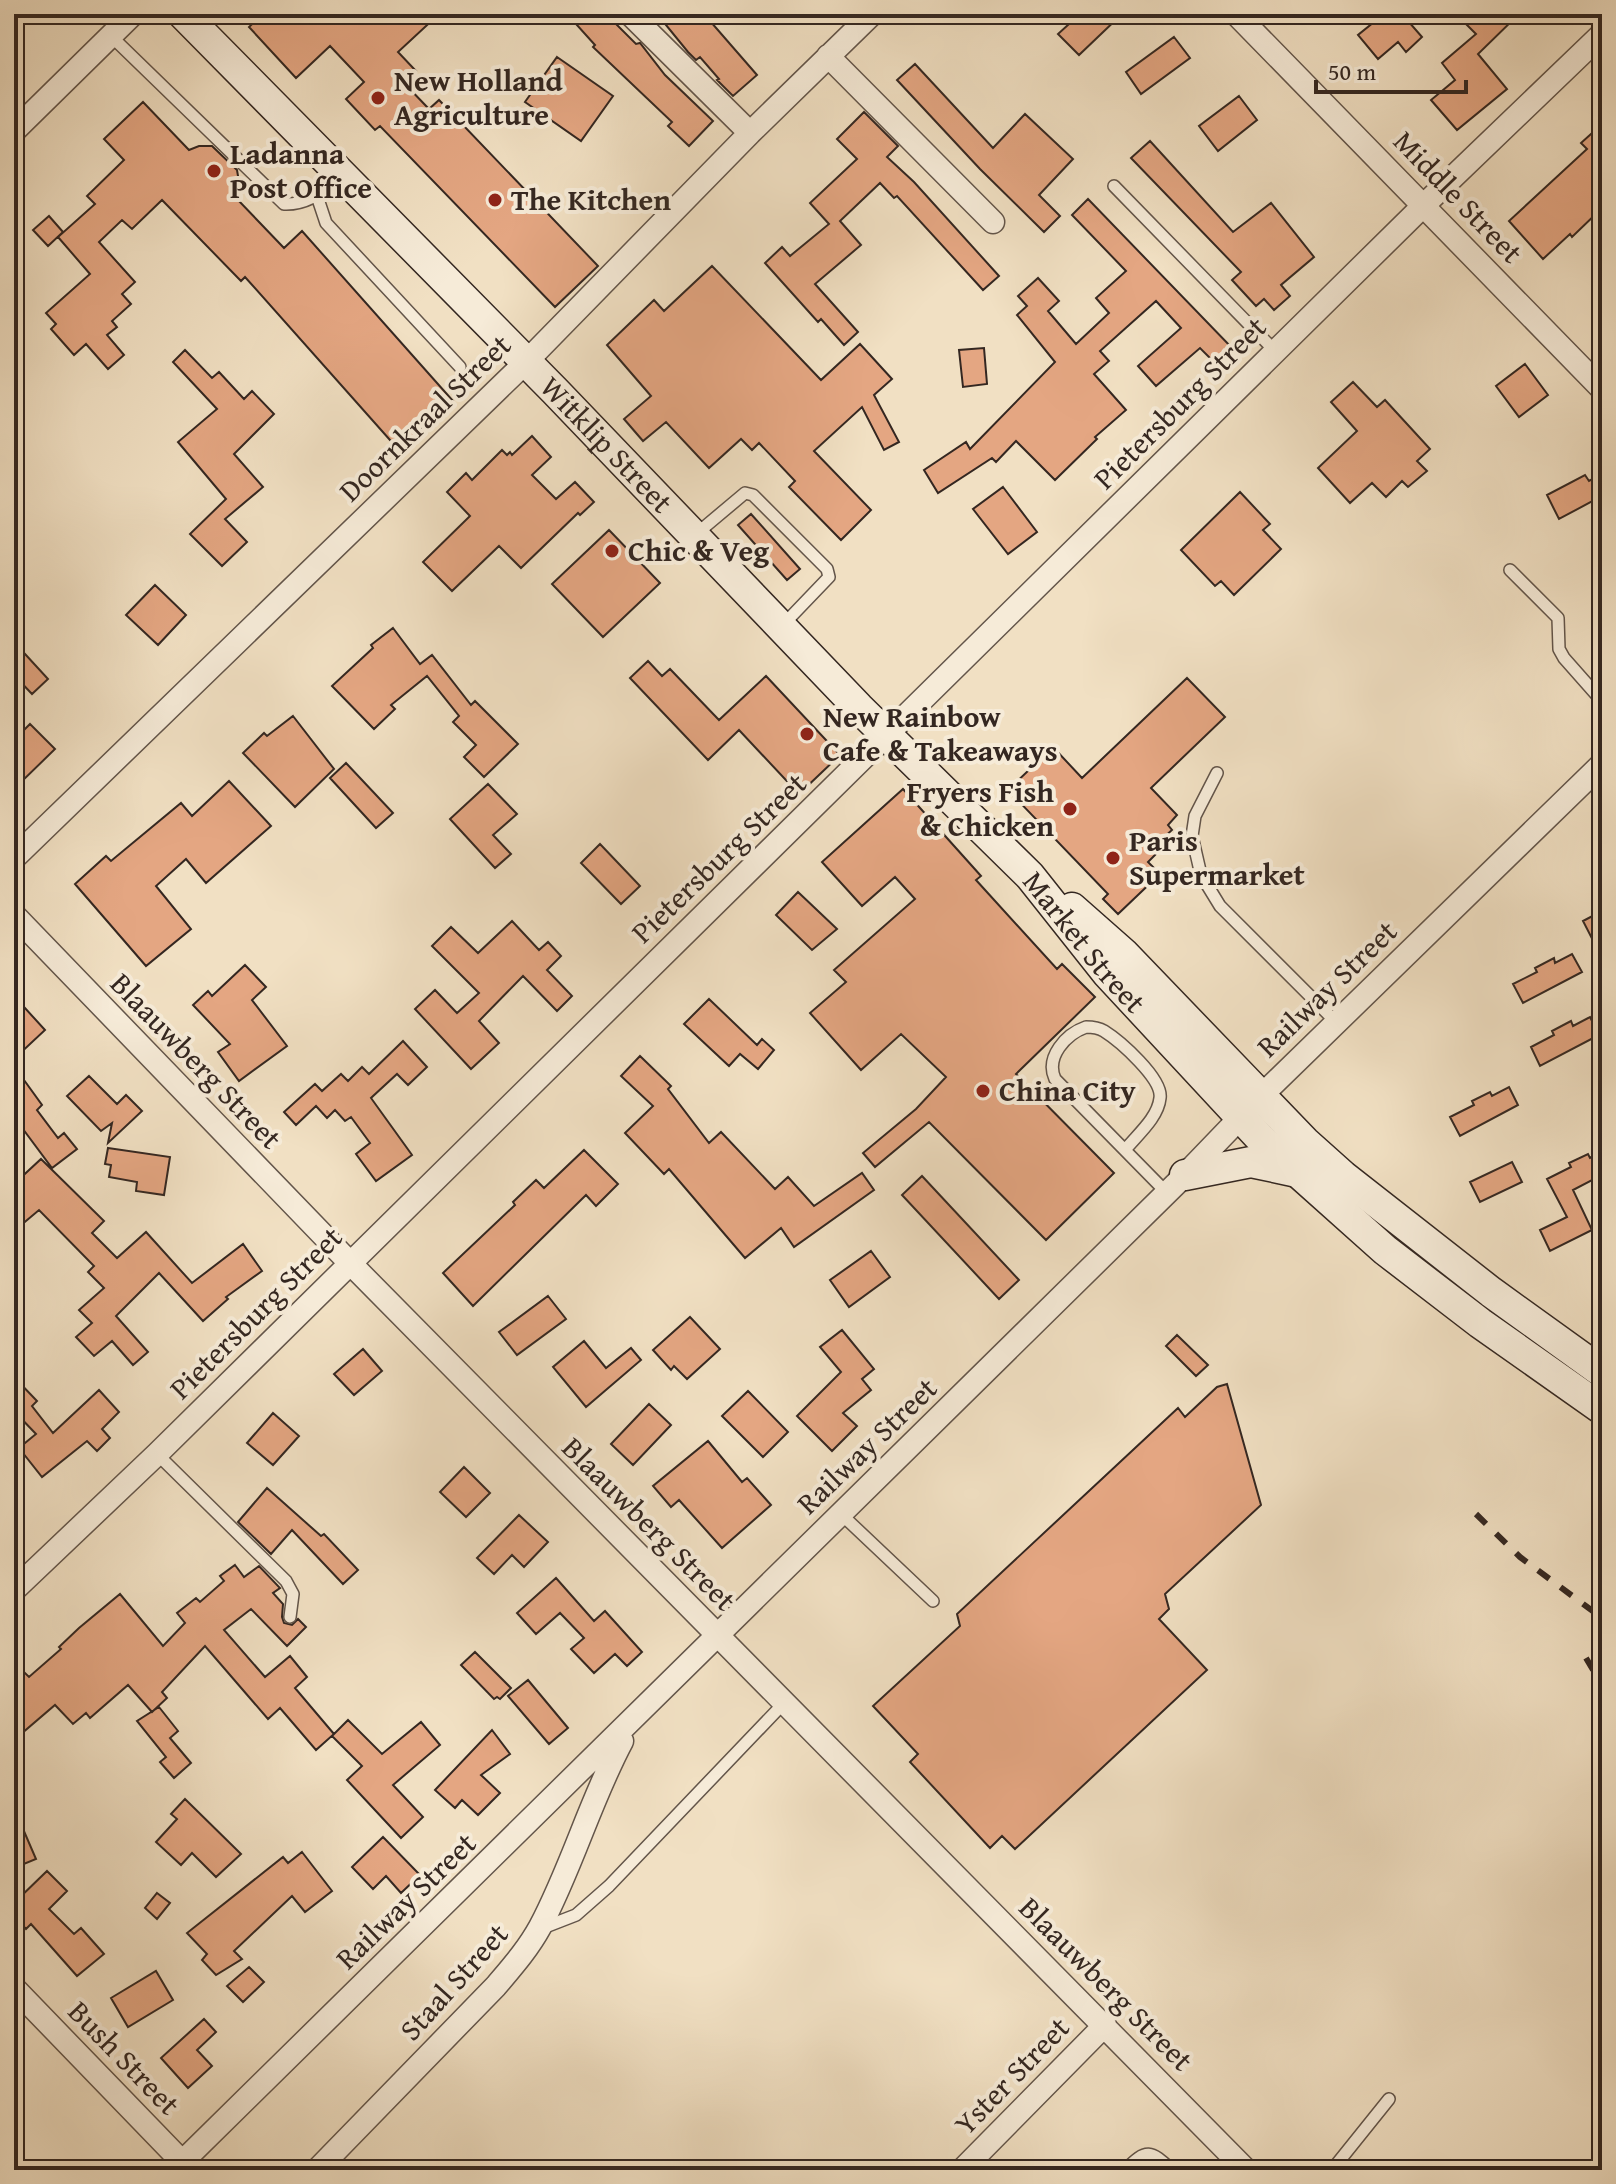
<svg xmlns="http://www.w3.org/2000/svg" width="1616" height="2184" viewBox="0 0 1616 2184" font-family="'Gentium Book Plus',serif">
	<style>
		.building { fill: #e4a682; stroke: #342721; stroke-width: 2 }
		.lines { fill: none; stroke-linecap: round; stroke-linejoin: round }
		.service-casing { stroke: #63554a; stroke-width: 14 }
		.minor-casing { stroke: #63554a; stroke-width: 25 }
		.secondary-casing { stroke: #342721; stroke-width: 33 }
		.service { stroke: #f6ebd8; stroke-width: 11 }
		.minor { stroke: #f6ebd8; stroke-width: 22 }
		.secondary { stroke: #f6ebd8; stroke-width: 30 }
		.rail { stroke: #342721; stroke-width: 6; stroke-dasharray: 14 14; stroke-linecap: butt }
		.poi-dot { fill: #8f2418; stroke: #f6ebd8; stroke-width: 3 }
		.labels { text-anchor: middle; stroke-width: 8; stroke-linejoin: round; paint-order: stroke }
		.poi-label { font-size: 30px; font-weight: bold; fill: #342721; stroke: #f6ebd8; text-anchor: start }
		.street-label { font-size: 30px; fill: #342721; stroke: #f6ebd8 }
	</style>
	<rect width="100%" height="100%" fill="#f1e0c3"/>
	<filter id="stains"><feTurbulence type="fractalNoise" baseFrequency=".0025" numOctaves="4"/><feColorMatrix values="0 0 0 0 .2 0 0 0 0 .09 0 0 0 0 .02 0 0 0 .5 -.17"/></filter>
	<radialGradient id="worn" r=".72"><stop offset=".6" stop-color="#630" stop-opacity="0"/><stop offset="1" stop-color="#630" stop-opacity=".3"/></radialGradient>
	<path class="building" d="M263,14H439L398,52L416,71L404,83L429,109L439,100L598,266L555,307L380,126L375,130L346,99L364,82L330,46L296,78L249,27Z
		M567,14H616L618,20L615,23L636,44L640,43L665,75L713,121L689,146L668,126L672,122L593,47L595,45Z
		M657,14H704L757,75L733,96L717,80L719,79L700,57L696,60L688,52Z
		M1080,14H1122L1079,55L1058,34Z
		M1384,14H1402L1422,37L1406,52L1398,42L1378,59L1358,35Z
		M1456,14L1517,16L1478,54L1507,89L1457,130L1431,100L1455,80L1442,63L1476,34Z
		M1174,37L1190,58L1141,94L1126,72Z
		M557,57L613,96L581,141L525,102Z
		M915,64L993,148L1025,114L1073,159L1039,195L1060,216L1044,232L980,169L897,80Z
		M1239,96L1257,120L1218,151L1199,126Z
		M143,102L189,150L199,146H212L237,170L240,188L237,199L284,248L302,231L453,401L398,449L245,277L241,281L162,200L132,229L122,220L99,242L135,282L122,294L131,304L112,321L117,327L107,335L124,355L108,369L86,344L74,355L51,329L56,324L46,313L90,274L58,237L95,204L87,196L124,160L104,139Z
		M864,112L898,146L887,157L914,182L999,276L983,290L897,196L894,198L880,183L840,221L861,245L815,284L858,332L844,345L821,319L818,322L765,263L782,247L790,256L829,224L810,203L857,159L837,139Z
		M1602,124V208L1572,237L1570,234L1543,259L1509,221L1587,149L1581,143Z
		M1150,141L1233,232L1271,203L1314,257L1281,285L1290,296L1274,310L1264,299L1256,306L1232,280L1241,272L1131,158Z
		M1088,199L1234,350L1218,366L1200,348L1156,386L1138,366L1181,328L1156,301L1100,351L1109,361L1094,374L1126,410L1095,437L1097,439L1055,480L1016,441L996,462L992,458L938,493L924,470L966,442L970,449L1055,362L1017,315L1027,306L1018,296L1038,278L1059,301L1048,311L1076,344L1109,313L1096,298L1126,271L1072,215Z
		M49,216L63,232L48,246L33,230Z
		M712,266L821,380L860,344L892,379L874,395L899,442L884,450L862,407L814,451L871,510L841,540L789,487L795,481L759,443L752,450L741,439L709,468L666,422L643,441L624,419L651,396L607,345L654,300L664,311Z
		M984,348L987,384L963,387L959,350Z
		M185,350L212,378L219,372L244,399L252,391L274,414L234,454L263,487L225,519L247,542L222,566L190,534L226,499L178,442L217,409L173,362Z
		M1525,364L1548,395L1519,417L1496,386Z
		M1353,382L1377,407L1385,400L1430,449L1417,461L1427,471L1408,487L1402,481L1386,497L1372,483L1350,503L1318,468L1357,431L1331,402Z
		M532,436L551,457L532,475L556,499L575,482L594,502L580,515L578,513L521,568L499,546L452,591L423,562L470,516L447,492L466,473L472,480L502,450L507,455L510,452L512,455Z
		M1602,474V496L1559,519L1547,495L1585,475L1589,481Z
		M1003,487L1037,532L1008,554L973,509Z
		M1240,492L1270,524L1263,530L1281,549L1234,595L1221,581L1215,586L1181,550Z
		M751,514L800,569L787,580L738,525Z
		M609,530L660,583L603,637L552,584Z
		M155,585L186,615L158,645L126,615Z
		M393,628L420,664L432,655L471,705L475,701L518,744L484,777L464,757L476,745L453,722L459,716L427,676L391,705L395,709L374,729L332,686L373,648L371,645Z
		M14,642L48,679L32,694L14,675Z
		M648,661L662,676L670,669L719,720L766,676L840,755L799,794L739,730L708,760L630,678Z
		M1187,678L1225,717L1151,788L1177,815L1168,825L1172,830L1151,849L1156,854L1148,862L1160,874L1118,914L1103,899L1108,894L1008,790L1053,747L1082,778Z
		M293,716L334,769L295,807L243,753L264,733L267,736Z
		M30,724L55,749L14,789V740Z
		M346,763L393,813L376,828L330,778Z
		M229,781L271,826L206,883L186,859L156,886L191,929L146,966L75,884L106,856L111,861L181,803L192,816Z
		M488,784L517,814L493,835L511,854L495,868L450,819Z
		M903,789L981,876L976,880L1057,969L1062,964L1095,997L1016,1074L1114,1173L1046,1240L929,1122L875,1167L863,1153L916,1109L946,1077L901,1034L861,1070L810,1013L846,982L834,970L915,899L895,877L862,906L822,862Z
		M600,844L640,886L621,904L581,863Z
		M798,892L837,929L812,950L776,915Z
		M1602,911V958L1583,921Z
		M512,921L539,950L548,942L561,956L547,970L572,996L557,1011L523,976L479,1021L499,1043L471,1069L415,1009L435,990L457,1013L479,993L432,946L451,927L478,953Z
		M1572,954L1582,972L1523,1003L1513,984L1537,972L1535,968L1554,958L1555,963Z
		M245,965L266,987L252,1000L287,1046L239,1081L218,1052L230,1044L193,1005L208,991L212,996Z
		M14,996L45,1030L14,1059Z
		M709,999L757,1045L762,1039L774,1050L758,1069L740,1054L729,1066L684,1024Z
		M1590,1017L1599,1035L1540,1066L1531,1047L1554,1035L1552,1031L1571,1021L1573,1026Z
		M403,1041L427,1067L408,1085L397,1074L371,1098L412,1155L376,1181L356,1154L370,1143L351,1117L345,1121L335,1110L327,1118L316,1106L296,1125L284,1112L315,1084L322,1091L341,1074L348,1081L362,1067L369,1074Z
		M640,1056L671,1086L668,1089L709,1143L721,1132L775,1189L788,1177L814,1206L862,1173L874,1190L794,1247L781,1228L745,1258L669,1169L664,1174L625,1133L653,1106L621,1076Z
		M89,1076L117,1104L126,1095L142,1111L108,1143L112,1123L101,1131L67,1096Z
		M24,1080L42,1105L37,1110L58,1138L64,1133L77,1149L52,1168L14,1117V1089Z
		M1509,1087L1518,1105L1460,1136L1450,1117L1474,1105L1472,1101L1490,1092L1492,1096Z
		M108,1148L170,1157L164,1195L136,1191L137,1182L109,1177L111,1165L105,1164Z
		M584,1150L618,1184L596,1206L586,1195L473,1306L443,1273L515,1205L513,1202L536,1180L544,1188Z
		M1602,1152V1175L1573,1190L1592,1230L1550,1251L1540,1230L1567,1217L1547,1179L1571,1167L1569,1163L1588,1154L1590,1158Z
		M41,1159L104,1221L92,1233L117,1258L146,1232L192,1283L243,1244L262,1271L226,1297L228,1299L203,1321L159,1273L116,1316L148,1352L133,1365L112,1341L94,1356L76,1337L92,1323L79,1310L104,1288L88,1272L94,1266L39,1210L14,1231V1184Z
		M1512,1162L1522,1182L1480,1202L1470,1182Z
		M922,1176L1019,1280L999,1299L902,1195Z
		M871,1251L890,1277L849,1307L830,1280Z
		M548,1296L566,1319L517,1355L499,1332Z
		M690,1317L720,1349L687,1379L674,1366L671,1370L653,1350Z
		M842,1330L874,1369L862,1379L871,1390L843,1413L857,1426L832,1451L797,1416L841,1372L820,1347Z
		M1177,1335L1208,1365L1196,1376L1166,1346Z
		M584,1341L606,1368L631,1348L641,1360L586,1407L553,1367Z
		M363,1349L382,1371L354,1395L334,1374Z
		M14,1377L37,1401L32,1406L53,1433L99,1390L119,1412L102,1429L110,1438L97,1451L87,1441L42,1477L19,1448L36,1434L14,1411Z
		M1227,1384L1261,1505L1165,1594L1169,1609L1159,1619L1207,1670L1015,1849L1002,1836L990,1848L910,1762L918,1754L873,1706L960,1626L957,1614L1178,1408L1185,1417L1217,1387Z
		M748,1391L788,1432L763,1457L722,1416Z
		M649,1404L671,1425L633,1465L611,1444Z
		M273,1413L299,1436L273,1465L247,1443Z
		M708,1441L742,1482L747,1478L771,1505L722,1548L679,1500L671,1507L653,1486Z
		M464,1467L490,1493L466,1517L440,1492Z
		M267,1488L321,1536L324,1534L358,1570L343,1584L292,1530L271,1554L238,1522Z
		M519,1515L548,1542L524,1567L512,1555L494,1574L477,1558Z
		M235,1565L244,1577L259,1566L280,1588L273,1593L283,1604L282,1617L284,1623L292,1625L298,1619L306,1627L287,1646L251,1609L224,1630L265,1677L290,1656L307,1677L295,1688L334,1734L316,1750L280,1708L268,1719L205,1646L162,1692L167,1698L152,1712L128,1685L90,1718L86,1713L73,1724L55,1705L14,1740V1679L23,1671L29,1677L61,1649L59,1647L79,1628L120,1594L163,1646L185,1623L177,1613L196,1598L200,1602L224,1581L220,1576Z
		M556,1578L594,1621L605,1611L642,1652L627,1666L615,1654L594,1673L571,1649L584,1638L560,1613L536,1634L517,1613Z
		M475,1652L511,1688L500,1699L497,1697L494,1699L461,1665Z
		M528,1680L568,1728L549,1744L508,1696Z
		M159,1707L178,1731L170,1738L191,1763L174,1778L160,1762L166,1757L137,1721Z
		M348,1720L382,1754L421,1722L440,1745L393,1785L423,1817L401,1838L347,1780L362,1766L332,1736Z
		M492,1730L510,1754L481,1775L500,1793L478,1815L462,1800L455,1808L435,1790Z
		M185,1799L241,1854L216,1877L192,1853L181,1865L156,1842L177,1819L171,1814Z
		M14,1808L36,1859L14,1868Z
		M383,1837L420,1875L401,1893L386,1876L373,1889L352,1867Z
		M302,1852L332,1891L305,1912L292,1896L234,1951L242,1959L216,1975L202,1960L207,1954L187,1933L283,1857L288,1863Z
		M47,1871L67,1891L49,1909L74,1934L81,1928L104,1954L77,1976L31,1924L26,1929L14,1916V1903Z
		M157,1893L170,1903L157,1919L145,1908Z
		M249,1967L264,1982L243,2002L227,1986Z
		M156,1971L173,2000L128,2027L111,1998Z
		M204,2019L216,2032L197,2050L212,2066L188,2088L161,2058Z"/>
	<g class="lines">
		<g class="service-casing">
			<path id="service" d="M111,36L284,204C308,205 323,191 342,177
				M1114,186L1275,351
				M317,196L326,223L460,367
				M695,535L745,493L753,495L827,569L829,577L782,626
				M1510,570L1558,618L1559,649L1564,658L1602,701
				M1217,773L1195,816L1192,836L1201,875L1220,906L1336,1022
				M1125,1150C1137,1135 1158,1118 1160,1098C1163,1079 1120,1041 1104,1031C1099,1028 1092,1027 1086,1027C1066,1034 1045,1057 1055,1079L1167,1193
				M157,1454L286,1581L293,1594L290,1617
				M841,1514L933,1601
				M540,1929L576,1915L609,1886L784,1703
				M1125,2170C1147,2148 1150,2150 1172,2170
				M1332,2170L1389,2099"/>
		</g>
		<g class="minor-casing">
			<path id="minor" d="M630,14L750,133
				M1236,14L1602,389
				M828,56L993,222
				M14,131L133,14
				M14,858L526,362L750,133L872,14
				M14,915L349,1262L1246,2170
				M14,1590L157,1454L1424,205L1602,34
				M14,1988L190,2170
				M174,2170L1185,1175L1261,1096L1602,764
				M317,2170L496,1986C512,1967 528,1949 540,1927C572,1867 590,1801 622,1741
				M962,2170L1105,2025"/>
		</g>
		<g class="secondary-casing">
			<g id="secondary">
				<path id="s1" d="M183,14L555,391L859,708L1030,876L1107,973L1263,1141L1385,1250L1480,1323L1602,1409"/>
				<path d="M1072,908L1123,953L1305,1142L1343,1176L1491,1292L1602,1372"/>
				<path d="M1185,1175L1251,1162L1293,1171"/>
			</g>
		</g>
		<use href="#service" class="service"/>
		<use href="#minor" class="minor"/>
		<use href="#secondary" class="secondary"/>
		<path class="rail" d="M1476,1514L1520,1557L1602,1618
			M1586,1658L1602,1685"/>
	</g>
	<g class="poi-dot">
		<circle cx="378" cy="98" r="8"/>
		<circle cx="214" cy="171" r="8"/>
		<circle cx="495" cy="200" r="8"/>
		<circle cx="612" cy="551" r="8"/>
		<circle cx="807" cy="734" r="8"/>
		<circle cx="1070" cy="809" r="8"/>
		<circle cx="1113" cy="858" r="8"/>
		<circle cx="983" cy="1091" r="8"/>
	</g>
	<g class="labels">
		<g class="poi-label">
			<text x="394" y="91">New Holland<tspan x="394" dy="34">Agriculture</tspan></text>
			<text x="230" y="164">Ladanna<tspan x="230" dy="34">Post Office</tspan></text>
			<text x="511" y="210">The Kitchen</text>
			<text x="628" y="561">Chic &amp; Veg</text>
			<text x="823" y="727">New Rainbow<tspan x="823" dy="34">Cafe &amp; Takeaways</tspan></text>
			<text x="1054" y="802" text-anchor="end">Fryers Fish<tspan x="1054" dy="34">&amp; Chicken</tspan></text>
			<text x="1129" y="851">Paris<tspan x="1129" dy="34">Supermarket</tspan></text>
			<text x="999" y="1101">China City</text>
		</g>
		<g class="street-label">
			<text transform="translate(1458 197) rotate(46)" y="10">Middle Street</text>
			<text transform="translate(1180 403) rotate(-45)" y="10">Pietersburg Street</text>
			<text transform="translate(425 418) rotate(-44)" y="10">Doornkraal Street</text>
			<text dy="10" stroke="none"><textPath href="#s1" startOffset="604">Witklip Street</textPath></text>
			<text transform="translate(719 858) rotate(-44)" y="10">Pietersburg Street</text>
			<text dy="10" stroke="none"><textPath href="#s1" startOffset="1294">Market Street</textPath></text>
			<text transform="translate(1327 989) rotate(-44)" y="10">Railway Street</text>
			<text transform="translate(196 1061) rotate(46)" y="10">Blaauwberg Street</text>
			<text transform="translate(256 1313) rotate(-45)" y="10">Pietersburg Street</text>
			<text transform="translate(867 1446) rotate(-44)" y="10">Railway Street</text>
			<text transform="translate(649 1524) rotate(45)" y="10">Blaauwberg Street</text>
			<text transform="translate(406 1901) rotate(-44)" y="10">Railway Street</text>
			<text transform="translate(454 1982) rotate(-48)" y="10">Staal Street</text>
			<text transform="translate(1106 1984) rotate(45)" y="10">Blaauwberg Street</text>
			<text transform="translate(124 2058) rotate(46)" y="10">Bush Street</text>
			<text transform="translate(1012 2076) rotate(-46)" y="10">Yster Street</text>
		</g>
	</g>
	<rect width="1616" height="2184" fill="none" stroke="#f1e0c3" stroke-width="48"/>
	<rect x="16" y="16" width="1584" height="2152" fill="none" stroke="#342721" stroke-width="4"/>
	<rect x="24" y="24" width="1568" height="2136" fill="none" stroke="#342721" stroke-width="2"/>
	<path d="M1316 80v12h150v-12" fill="none" stroke="#342721" stroke-width="4"/>
	<text x="1328" y="80" font-size="24" fill="#342721" stroke="#f6ebd8" stroke-width="6" paint-order="stroke">50 m</text>
	<rect width="100%" height="100%" filter="url(#stains)"/>
	<rect width="100%" height="100%" fill="url(#worn)"/>
</svg>
